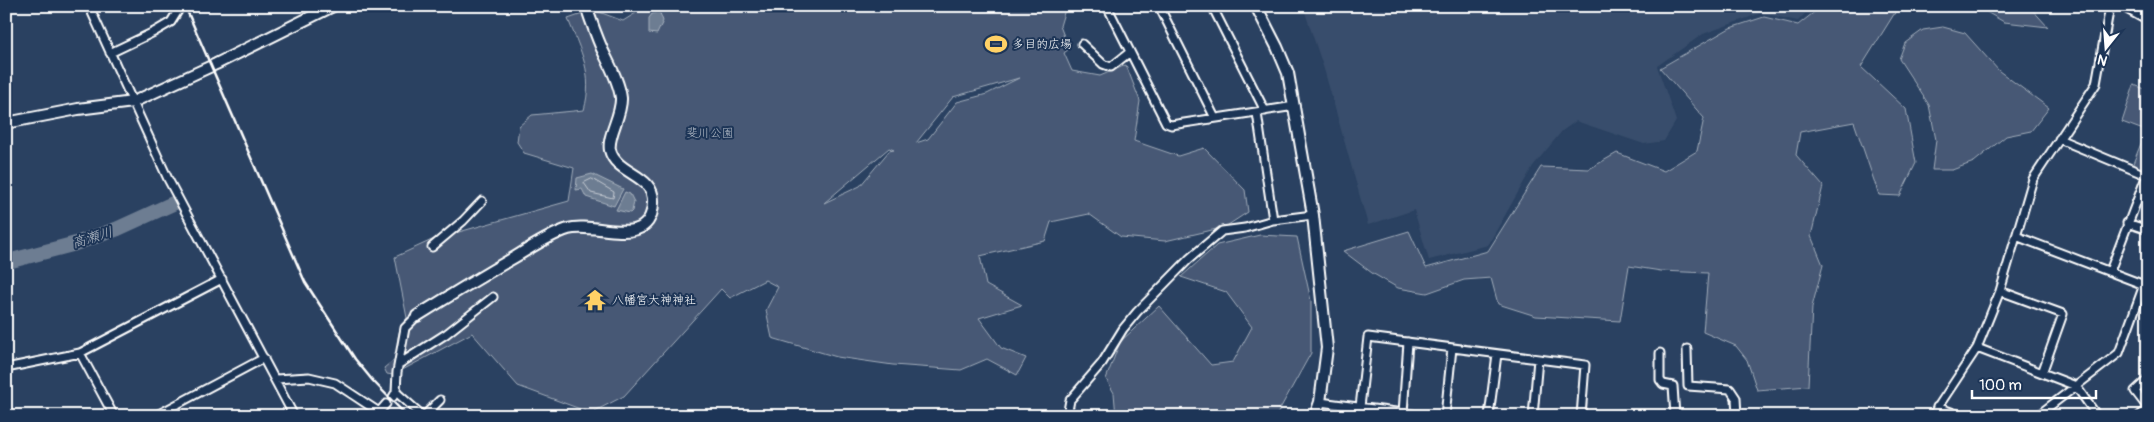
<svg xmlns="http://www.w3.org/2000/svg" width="2154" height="422" viewBox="0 0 2154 422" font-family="Pangolin,'Klee One',sans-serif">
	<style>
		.built { fill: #394e6c }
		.green { fill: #465975; stroke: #a2acba; fill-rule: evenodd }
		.water { fill: #6d7d92; stroke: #a7b1be }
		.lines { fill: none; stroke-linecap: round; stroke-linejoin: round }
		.shore { stroke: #c5cbd3; stroke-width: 1 }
		.river { stroke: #6d7d92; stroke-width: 15 }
		.street-casing { stroke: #fff; stroke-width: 11 }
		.secondary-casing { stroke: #fff; stroke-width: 14 }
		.street { stroke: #1d3557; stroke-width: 7 }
		.secondary { stroke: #1d3557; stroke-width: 10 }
		.rail { stroke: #fff; stroke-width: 2.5 }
		.labels { text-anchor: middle; stroke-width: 4; stroke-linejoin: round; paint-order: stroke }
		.poi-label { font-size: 12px; fill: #fff; stroke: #1d3557; text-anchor: start }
		.park-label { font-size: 12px; fill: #b5bdc8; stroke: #1d3557 }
		.water-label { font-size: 14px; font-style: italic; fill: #b6bec8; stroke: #1d3557 }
	</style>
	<rect width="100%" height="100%" fill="#2a4161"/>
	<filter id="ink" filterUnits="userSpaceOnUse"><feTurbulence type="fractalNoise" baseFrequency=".02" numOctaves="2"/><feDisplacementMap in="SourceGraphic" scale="10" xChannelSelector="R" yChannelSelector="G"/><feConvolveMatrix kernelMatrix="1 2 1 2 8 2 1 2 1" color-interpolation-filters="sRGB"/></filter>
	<g filter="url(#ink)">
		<path class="built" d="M1303,6H1809V9L1798,21L1761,13L1703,34L1657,66L1676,121L1664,141L1644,144L1576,121L1562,131L1533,166L1488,245L1429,260L1414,210L1368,225L1324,69Z"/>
		<path class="green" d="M647,6H1066L1060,26L1069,49L1064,53L1072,71L1100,76L1126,65L1140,101L1134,141L1178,156L1204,148L1245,190L1248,212L1225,227L1165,241L1121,237L1089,214L1051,222L1045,241L980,256L986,285L1022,305L979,318L1001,348L1026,358L1017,375L987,359L961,370L893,365L837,357L772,338L766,310L778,287L765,280L730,298L721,289L624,396L591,413L518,386L472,333L393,375L387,374L384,368L396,358C397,343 397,329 407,318L395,257L434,239L569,201L574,168L524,153L517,142L519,126L532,115L584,110C594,74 581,52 568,19L594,10L623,21ZM1019,78L987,94L957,102L928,139L916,143L953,97ZM889,148L894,150L889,151L860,186L824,203Z
			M1822,6H1912L1896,11L1861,67L1906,109L1916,163L1900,196L1879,195L1854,122L1800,132L1796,155L1823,186L1811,236L1823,265L1812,307L1808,386L1757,390L1747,360L1736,346L1703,332L1708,273L1661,271L1629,266L1620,321L1536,316L1498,304L1491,278L1464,280L1427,293L1398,288L1372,273L1343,251L1409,231L1426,268L1488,251L1541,167L1589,169L1617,153L1664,171L1697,151L1704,118L1660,68L1730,28L1764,17L1798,25Z
			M1976,6H2029L2048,27L2004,22Z
			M1943,27L1965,33L1999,71L2049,108L2031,131L2006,136L1974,162L1952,170H1932L1936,140L1929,105L1899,59L1905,43L1923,30Z
			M2134,85L2148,90V160L2144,170L2132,166L2146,131L2122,122Z
			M1260,235L1297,237L1311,301V353L1276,416H1116L1114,393L1106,379L1120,342L1159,306L1211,365L1233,362L1252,327L1226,292L1181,277L1217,245Z"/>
		<path class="water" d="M657,12L660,13L663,21L657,34L649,33V18L652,14Z
			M592,174L623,189L614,206L586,197L582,189L576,190L577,178Z
			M625,192L630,194L634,202L632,211L630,213L616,210Z"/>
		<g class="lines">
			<path class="shore" d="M592,179L614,192L613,198L591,193L584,183Z"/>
			<path class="river" d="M6,262L74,244L117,229L174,203"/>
			<g class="street-casing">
				<path id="street" d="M89,6L168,179L294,416
					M1107,6L1166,123L1171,125L1295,106
					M1159,6L1215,118
					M1212,6L1265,111
					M2121,6L2148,21
					M1082,44L1103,64L1111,67L1130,52
					M110,53L154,32L171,22L181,6
					M1257,113L1273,220
					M2059,139L2148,176
					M2127,223L2148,230
					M2016,236L2147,286
					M432,247L463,221L482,201
					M2110,271L2148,172
					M2000,291L2063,314L2042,373
					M1977,348L2076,386L2097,416
					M1687,349L1688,386L1730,389L1736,398L1737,416
					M80,353L114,416
					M1660,353V380L1663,384L1673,386L1675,416
					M399,364L446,334L493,297
					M6,368L80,353L222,279
					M276,379L309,377L335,383L385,416
					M2148,379L2135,391L2148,408
					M396,392L423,416
					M393,397L396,392L397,372L405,328L417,316
					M1320,402L1426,416
					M1360,407L1368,337L1585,365L1581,416
					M1937,407L1962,416
					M380,411L386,404
					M1403,413L1408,342
					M155,416L264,358
					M424,416L440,400
					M1067,416L1070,400L1102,363L1123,329L1137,312L1189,259L1222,231L1245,228L1273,220L1313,215
					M1445,416L1452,348
					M1489,416L1497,354
					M1533,416L1538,359
					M1932,416L1977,348L2000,291L2033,179L2096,84L2110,6
					M2037,416L2119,353L2144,285
					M2139,416L2148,409"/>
			</g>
			<g class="secondary-casing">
				<path id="secondary" d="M1256,6L1277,47L1288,73L1313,215L1327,348L1320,402L1315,416
					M6,123L78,109L133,102L216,64L333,6
					M417,316C449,296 482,276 515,257C532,247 549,235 568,229C596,221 651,251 653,203C655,174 616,175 610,150C607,136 622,115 621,98C619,81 609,64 602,49C596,35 591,21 586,6"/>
			</g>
			<use href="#street" class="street"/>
			<use href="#secondary" class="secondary"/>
			<path class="rail" d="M185,6L305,282L355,359L373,381L407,416"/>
		</g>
	</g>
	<defs>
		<g id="stadium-bare" transform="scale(1.725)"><path d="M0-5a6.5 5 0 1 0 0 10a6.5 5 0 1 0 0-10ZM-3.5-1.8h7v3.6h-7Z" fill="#ffd166" stroke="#1d3557" stroke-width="2.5" paint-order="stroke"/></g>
		<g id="temple-bare" transform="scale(1.725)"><path d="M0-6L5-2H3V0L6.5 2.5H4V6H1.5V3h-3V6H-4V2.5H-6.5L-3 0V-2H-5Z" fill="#ffd166" stroke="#1d3557" stroke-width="2.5" paint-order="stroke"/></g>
	</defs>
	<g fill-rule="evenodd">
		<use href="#stadium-bare" x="996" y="44"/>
		<use href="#temple-bare" x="595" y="300"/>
	</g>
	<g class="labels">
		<g class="poi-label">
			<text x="1012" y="48">多目的広場</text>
			<text x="612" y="304">八幡宮大神神社</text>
		</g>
		<g class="park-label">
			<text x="710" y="137">斐川公園</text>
		</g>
		<g class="water-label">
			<text transform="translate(92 237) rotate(-17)" y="5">高瀬川</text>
		</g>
	</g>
	<rect width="2154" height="422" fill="none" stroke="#1d3557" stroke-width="25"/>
	<rect x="12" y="12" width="2129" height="397" fill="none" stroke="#fff" stroke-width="2" filter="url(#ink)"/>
	<g transform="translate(2106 48) rotate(197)" stroke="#1d3557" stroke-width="4" paint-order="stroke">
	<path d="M0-4L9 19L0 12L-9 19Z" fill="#ffffff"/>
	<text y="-8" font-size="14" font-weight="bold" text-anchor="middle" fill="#ffffff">N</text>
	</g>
	<path d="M1972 390v8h124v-8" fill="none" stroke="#ffffff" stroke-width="2.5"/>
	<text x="1979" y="390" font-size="15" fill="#ffffff" stroke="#1d3557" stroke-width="4" paint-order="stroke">100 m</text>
</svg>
